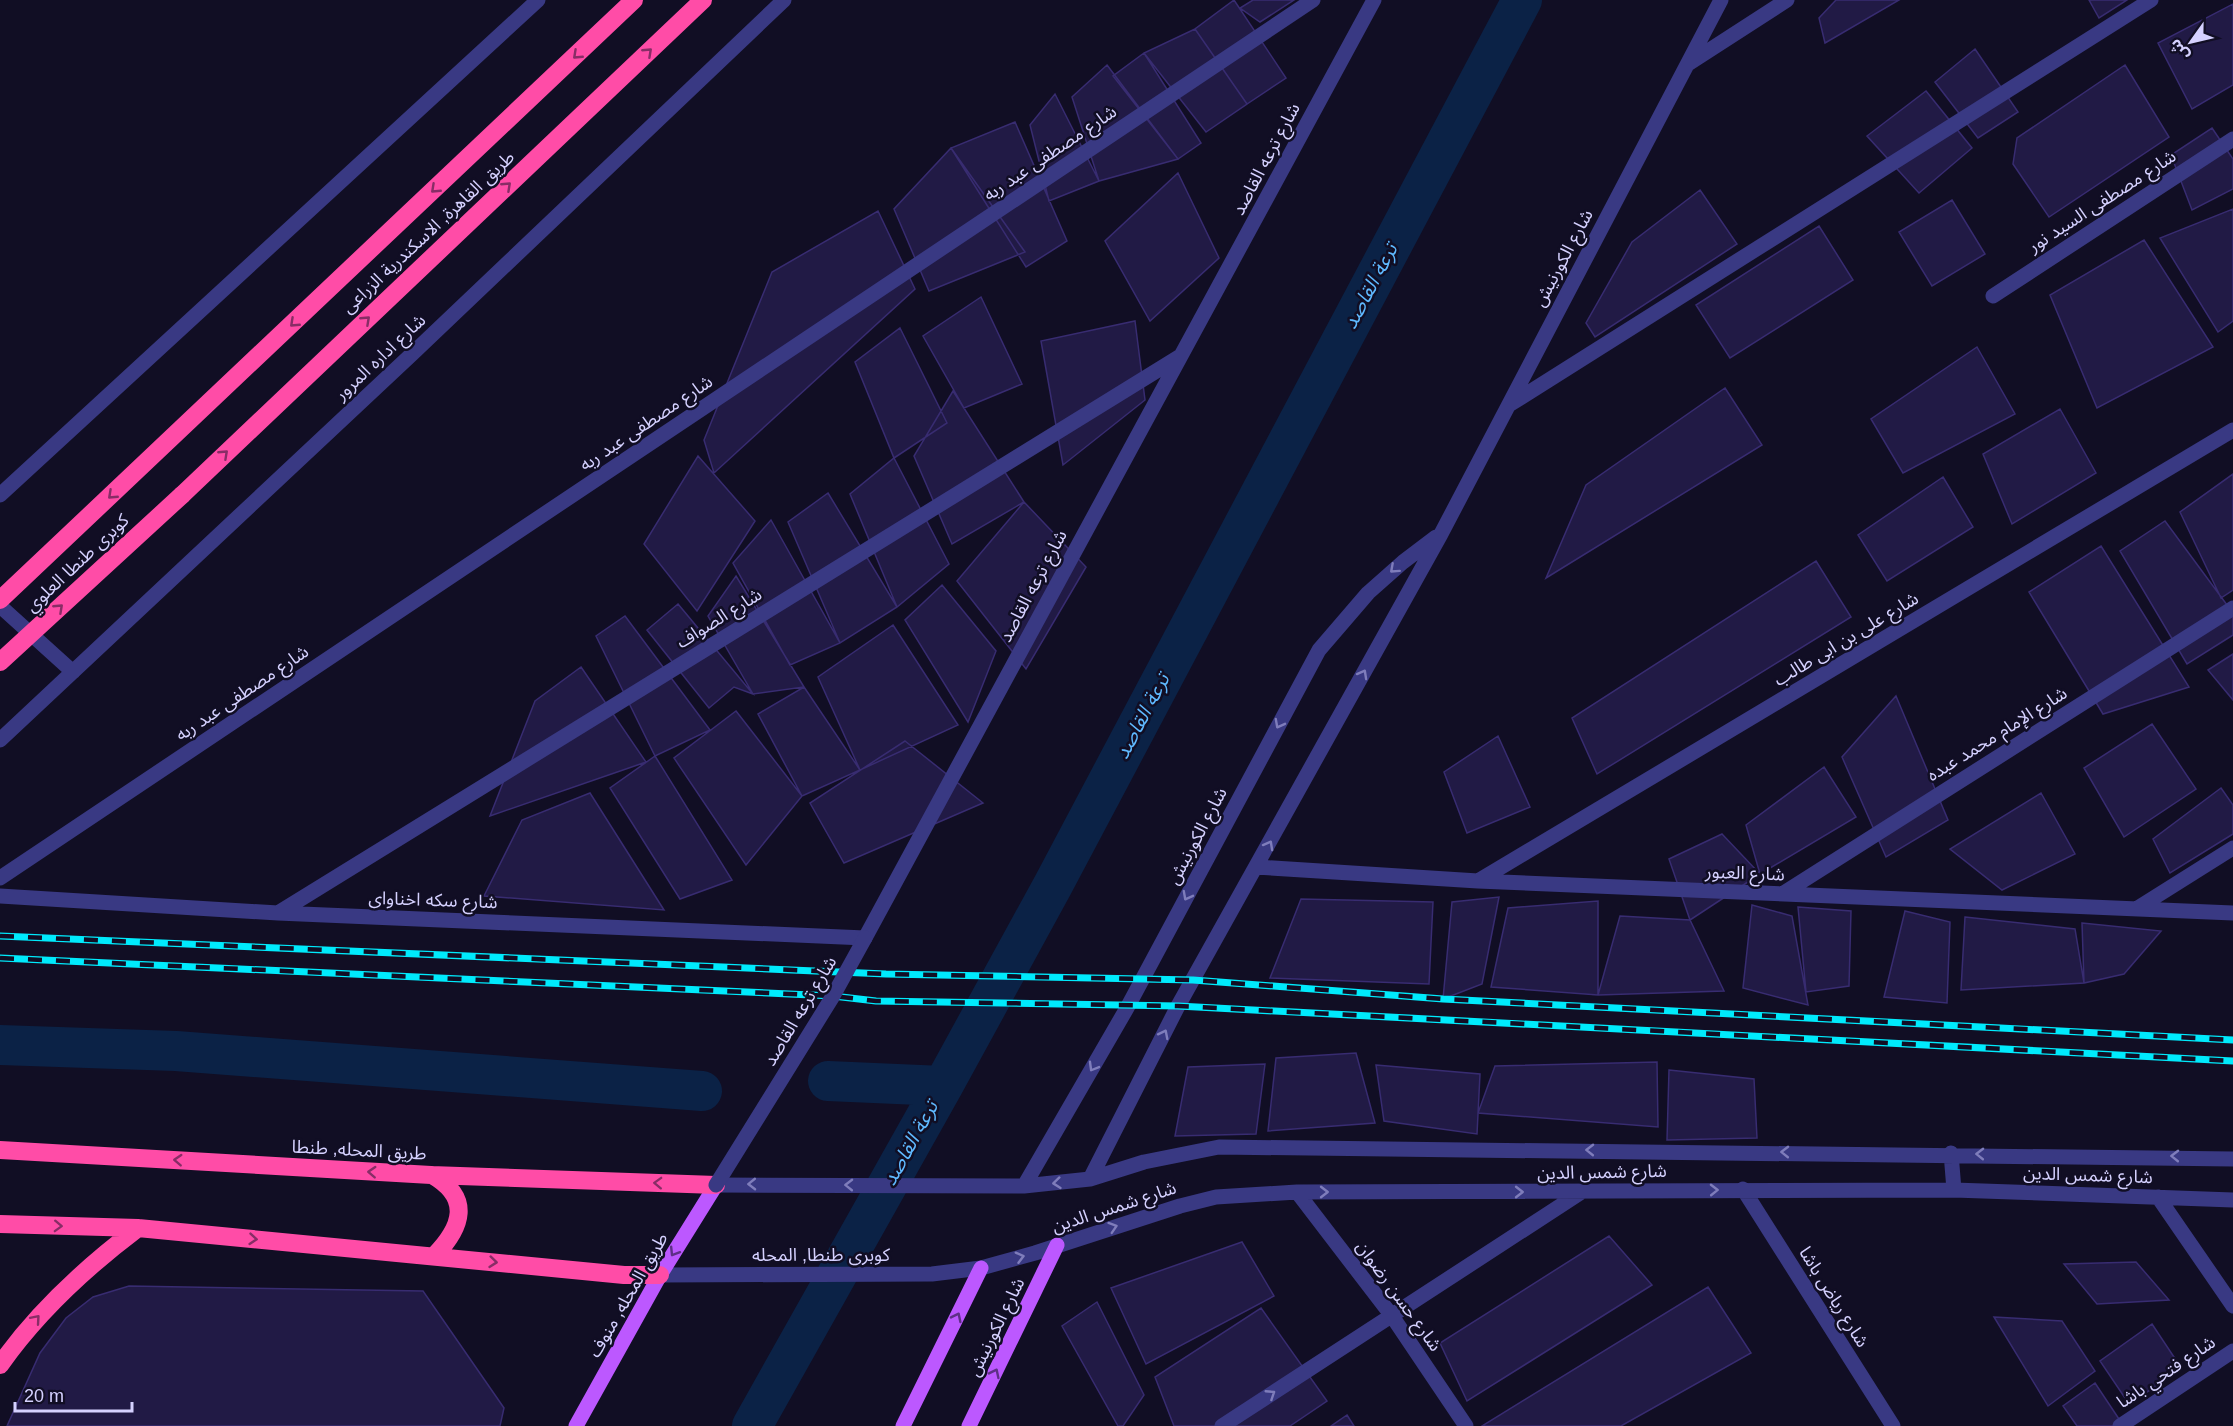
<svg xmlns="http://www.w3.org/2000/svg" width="2233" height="1426" viewBox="0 0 2233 1426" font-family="Helvetica,'Noto Sans Arabic',sans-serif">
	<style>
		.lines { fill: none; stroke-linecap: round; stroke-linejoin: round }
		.canal { stroke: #0b2246; stroke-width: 40 }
		.building { fill: #211a45; stroke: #382c71; stroke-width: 1.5 }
		.minor { stroke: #393983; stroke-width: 15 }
		.major { stroke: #bc58ff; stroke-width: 15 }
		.highway { stroke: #ff4ca7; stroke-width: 18 }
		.rail-casing { stroke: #00eafc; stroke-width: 7 }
		.rail { stroke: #110e24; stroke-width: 4.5; stroke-dasharray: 14; stroke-linecap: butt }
		.minor-bridge { stroke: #393983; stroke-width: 15 }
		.highway-bridge { stroke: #ff4ca7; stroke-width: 18 }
		.oneway { stroke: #882d66 }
		.oneway2 { stroke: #7f7dbb }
		.oneway3 { stroke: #5e2f87 }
		.labels { text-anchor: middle; stroke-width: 5; stroke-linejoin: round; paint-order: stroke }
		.street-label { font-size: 18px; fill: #d5d1ff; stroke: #110e24 }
		.water-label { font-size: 20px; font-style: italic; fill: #5fb9ff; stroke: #110e24 }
	</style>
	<rect width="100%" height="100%" fill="#110e24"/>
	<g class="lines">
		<path class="canal" d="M0,1045L176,1051L702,1091
			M828,1081L943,1086
			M752,1426L943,1086L1053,885L1522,0"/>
	</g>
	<path class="building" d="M1234,0L1286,78L1247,104L1195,29Z
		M1253,0H1294L1260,22L1240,8Z
		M1836,0H1899L1825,43L1819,18Z
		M2089,0H2127L2099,18Z
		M2233,4V85L2192,109L2158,43Z
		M1195,29L1247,104L1206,132L1144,53Z
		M1975,49L2018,112L1978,138L1935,82Z
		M1144,53L1201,143L1178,159L1113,76Z
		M1107,65L1178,159L1099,181L1072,97Z
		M2125,65L2169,137L2049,217L2013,164L2017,138Z
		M1926,91L1972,148L1919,193L1867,136Z
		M1055,94L1099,181L1049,201L1030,125Z
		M1015,122L1067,241L1026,267L951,148Z
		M2212,128L2233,159V189L2192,210L2171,155Z
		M951,148L1025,252L929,291L894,209Z
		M1178,173L1219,258L1150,321L1105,241Z
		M1700,190L1737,244L1595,337L1586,323L1632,242Z
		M1952,200L1985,254L1932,286L1899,232Z
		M2233,209V321L2218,332L2160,238Z
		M878,211L915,289L714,473L704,440L772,272Z
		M1819,226L1853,280L1730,358L1696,305Z
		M2144,240L2213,347L2097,408L2050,295Z
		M981,297L1022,384L964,408L923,336Z
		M1135,321L1145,400L1063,465L1041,341Z
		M900,328L947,423L894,458L855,362Z
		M1977,347L2015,414L1903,473L1871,419Z
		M1725,388L1762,445L1546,578L1586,485Z
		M953,391L1024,502L952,544L914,456Z
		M2060,409L2096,473L2012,524L1983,454Z
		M698,456L755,521L697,611L644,544Z
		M894,458L949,564L897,607L850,494Z
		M2233,474V590L2221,598L2180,512Z
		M1943,477L1973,527L1887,581L1858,535Z
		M828,493L897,607L840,643L788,522Z
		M1024,502L1086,567L1026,669L957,581Z
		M771,520L840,643L790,665L733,563Z
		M2165,521L2233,613V635L2187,664L2120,551Z
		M2101,546L2189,687L2103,714L2029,592Z
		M1816,561L1851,617L1597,774L1572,718Z
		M736,576L804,687L753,694L708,616Z
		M942,585L996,651L968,722L905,620Z
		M678,604L753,694L734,687L709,708L647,630Z
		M625,616L710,730L655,756L596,636Z
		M893,625L958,725L860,770L818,677Z
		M2233,654V700L2208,670Z
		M581,667L646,762L490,816L535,701Z
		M804,687L860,770L802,796L758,714Z
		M1896,696L1948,820L1886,857L1842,757Z
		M736,711L802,796L746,865L674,758Z
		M2152,724L2196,789L2124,837L2084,768Z
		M1498,736L1530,807L1467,833L1444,772Z
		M905,741L983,803L844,863L810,803Z
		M655,756L732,880L680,899L610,788Z
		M1824,767L1856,817L1760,874L1746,825Z
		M2221,788L2233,805V834L2170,873L2153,839Z
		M590,793L664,910L484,896L522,820Z
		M2041,793L2075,854L2002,890L1950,849Z
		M1722,834L1760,874L1690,920L1669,859Z
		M1499,897L1482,984L1443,999L1452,902Z
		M1301,899L1433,902L1429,984L1270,978Z
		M1598,901V995L1491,987L1508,908Z
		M1752,905L1792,916L1808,1005L1743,988Z
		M1798,907L1851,911L1849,986L1806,992Z
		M1905,911L1950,922L1947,1003L1884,997Z
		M1620,916L1690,920L1724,991L1598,995Z
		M1965,917L2075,929L2084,983L1961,990Z
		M2082,923L2161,931L2124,974L2084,983Z
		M1356,1053L1375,1123L1268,1131L1276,1058Z
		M1657,1062L1658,1127L1478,1113L1495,1066Z
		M1265,1064L1256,1134L1175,1136L1188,1067Z
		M1376,1065L1480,1074L1477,1134L1384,1121Z
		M1669,1070L1754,1079L1757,1138L1667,1140Z
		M1609,1236L1652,1285L1467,1401L1440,1343Z
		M1242,1242L1274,1296L1146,1364L1111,1288Z
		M2136,1262L2169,1300L2097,1304L2064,1264Z
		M129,1286L423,1291L504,1408L500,1426H7L40,1353L66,1318L93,1297Z
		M1708,1287L1751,1353L1621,1426H1482Z
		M1097,1302L1144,1395L1123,1426H1118L1062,1326Z
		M1261,1308L1327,1401L1290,1426H1174L1155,1377Z
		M1994,1317L2062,1321L2095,1371L2048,1406Z
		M2152,1324L2182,1369L2129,1404L2100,1361Z
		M2095,1383L2121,1422L2113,1426H2077L2063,1406Z
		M1347,1415L1354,1426H1331Z"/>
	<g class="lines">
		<path class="minor" d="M1688,64L1787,0
			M1993,296L2233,139
			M1509,405L2151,0
			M0,495L538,0
			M0,606L73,672
			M0,740L412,354L784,0
			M1256,867L1478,881L2233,913
			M0,878L1313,0
			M1478,881L2233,430
			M1782,894L2233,608
			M0,896L278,913L865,938L1374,0
			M2136,909L2233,848
			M278,913L1179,357
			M1951,1153L1954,1190
			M1090,1179L1178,1006L1441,534L1721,0
			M716,1185L1024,1186L1090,1179L1144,1162L1219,1147L2233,1159
			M1024,1186L1127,1008L1319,650L1368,593L1403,562L1436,537
			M1743,1189L1893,1426
			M1297,1192L1392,1316L1466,1426
			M2158,1197L2233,1306
			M660,1275L932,1274L981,1268L1035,1253L1180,1206L1216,1197L1297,1192L1954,1190L2233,1200
			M1222,1426L1580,1193
			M2120,1426L2233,1351"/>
		<path class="major" d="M576,1426L660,1275L716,1185
			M903,1426L981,1268
			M969,1426L1057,1245"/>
		<path class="highway" d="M182,495L703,0
			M0,600L634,0
			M0,1150L431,1175L716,1185
			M432,1175C472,1198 462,1227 435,1255
			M0,1224L138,1228L624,1275H660
			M0,1365C38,1311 85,1268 138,1228"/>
		<g class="rail-casing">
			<path id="rail" d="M0,936L886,974L1193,980L1443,999L2233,1040
				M0,958L833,996L876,1001L1178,1006L2233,1061"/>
		</g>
		<use href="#rail" class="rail"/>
		<path class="minor-bridge" d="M716,1185L833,996L865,938"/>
		<path class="highway-bridge" d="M0,662L182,495"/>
	</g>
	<defs><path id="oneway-chevron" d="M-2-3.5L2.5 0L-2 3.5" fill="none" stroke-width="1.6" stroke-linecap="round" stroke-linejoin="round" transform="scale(1.5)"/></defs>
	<g class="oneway">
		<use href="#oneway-chevron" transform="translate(648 52) rotate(-43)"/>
		<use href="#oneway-chevron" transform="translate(577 55) rotate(137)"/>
		<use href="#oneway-chevron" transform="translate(507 186) rotate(-43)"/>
		<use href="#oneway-chevron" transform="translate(435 189) rotate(137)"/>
		<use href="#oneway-chevron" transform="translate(366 320) rotate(-43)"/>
		<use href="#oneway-chevron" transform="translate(294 323) rotate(137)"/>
		<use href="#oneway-chevron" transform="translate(224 454) rotate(-43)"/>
		<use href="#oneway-chevron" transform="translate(112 495) rotate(137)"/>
		<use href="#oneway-chevron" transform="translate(59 608) rotate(-43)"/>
		<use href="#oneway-chevron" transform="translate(178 1160) rotate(-177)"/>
		<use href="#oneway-chevron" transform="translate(372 1172) rotate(-177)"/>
		<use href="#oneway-chevron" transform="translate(658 1183) rotate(-178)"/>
		<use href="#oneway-chevron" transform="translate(58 1226) rotate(2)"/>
		<use href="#oneway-chevron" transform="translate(253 1239) rotate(5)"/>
		<use href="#oneway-chevron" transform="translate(493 1262) rotate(6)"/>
		<use href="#oneway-chevron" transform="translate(36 1319) rotate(-49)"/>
	</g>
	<g class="oneway2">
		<use href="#oneway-chevron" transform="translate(1394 569) rotate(138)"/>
		<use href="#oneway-chevron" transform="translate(1363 674) rotate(-61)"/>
		<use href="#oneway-chevron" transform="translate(1279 724) rotate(118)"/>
		<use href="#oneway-chevron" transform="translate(1269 845) rotate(-61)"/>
		<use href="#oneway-chevron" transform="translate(1187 896) rotate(118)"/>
		<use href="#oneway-chevron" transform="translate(1164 1034) rotate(-63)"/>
		<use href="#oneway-chevron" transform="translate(1093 1067) rotate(120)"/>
		<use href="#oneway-chevron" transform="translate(1590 1150) rotate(-179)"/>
		<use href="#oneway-chevron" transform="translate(1785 1152) rotate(-179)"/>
		<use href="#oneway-chevron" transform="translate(1980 1154) rotate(-179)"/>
		<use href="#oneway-chevron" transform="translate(2175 1156) rotate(-179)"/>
		<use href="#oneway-chevron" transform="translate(1057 1183) rotate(174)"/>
		<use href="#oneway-chevron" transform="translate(752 1184) rotate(179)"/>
		<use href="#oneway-chevron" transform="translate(849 1185) rotate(-179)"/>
		<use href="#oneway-chevron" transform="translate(1714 1190) rotate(-1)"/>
		<use href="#oneway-chevron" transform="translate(1324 1192)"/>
		<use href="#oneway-chevron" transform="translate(1519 1192)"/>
		<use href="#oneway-chevron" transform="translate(1113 1227) rotate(-18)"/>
		<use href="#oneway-chevron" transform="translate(1020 1257) rotate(-15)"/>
		<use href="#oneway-chevron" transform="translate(1271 1394) rotate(-33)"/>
	</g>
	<g class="oneway3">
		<use href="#oneway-chevron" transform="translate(674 1252) rotate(122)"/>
		<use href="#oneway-chevron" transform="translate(957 1317) rotate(-64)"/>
		<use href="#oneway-chevron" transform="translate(995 1373) rotate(-64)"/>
	</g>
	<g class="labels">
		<g class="street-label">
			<text transform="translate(1050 153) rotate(-34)" y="6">شارع مصطفى عبد ربه</text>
			<text transform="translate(1266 159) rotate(-62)" y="6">شارع ترعه القاصد</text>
			<text transform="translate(2102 201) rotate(-33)" y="6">شارع مصطفى السيد نور</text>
			<text transform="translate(428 232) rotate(-43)" y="6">طريق القاهرة, الاسكندرية الزراعى</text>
			<text transform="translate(1563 258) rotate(-62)" y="6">شارع الكورنيش</text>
			<text transform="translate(380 357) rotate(-43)" y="6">شارع اداره المرور</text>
			<text transform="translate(646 423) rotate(-34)" y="6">شارع مصطفى عبد ربه</text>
			<text transform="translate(77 563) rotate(-43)" y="6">كوبرى طنطا العلوي</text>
			<text transform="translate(1033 586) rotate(-62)" y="6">شارع ترعه القاصد</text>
			<text transform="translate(719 618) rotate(-32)" y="6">شارع الصواف</text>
			<text transform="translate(1846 639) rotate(-31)" y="6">شارع على بن ابى طالب</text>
			<text transform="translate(242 693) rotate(-34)" y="6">شارع مصطفى عبد ربه</text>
			<text transform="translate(1997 734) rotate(-32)" y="6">شارع الإمام محمد عبده</text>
			<text transform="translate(1197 836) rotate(-62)" y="6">شارع الكورنيش</text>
			<text transform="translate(1745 873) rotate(2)" y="6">شارع العبور</text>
			<text transform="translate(433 900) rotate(2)" y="6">شارع سكه اخناواى</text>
			<text transform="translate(800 1011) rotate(-59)" y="6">شارع ترعه القاصد</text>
			<text transform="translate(359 1150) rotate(3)" y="6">طريق المحله, طنطا</text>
			<text transform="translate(1602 1172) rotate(-1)" y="6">شارع شمس الدين</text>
			<text transform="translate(2088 1175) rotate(2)" y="6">شارع شمس الدين</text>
			<text transform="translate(1114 1207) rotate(-18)" y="6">شارع شمس الدين</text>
			<text x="821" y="1261">كوبرى طنطا, المحله</text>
			<text transform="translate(628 1295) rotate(-60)" y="6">طريق المحله, منوف</text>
			<text transform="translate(1399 1296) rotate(54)" y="6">شارع حسن رضوان</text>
			<text transform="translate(1834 1297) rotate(58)" y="6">شارع رياض باشا</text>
			<text transform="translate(996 1327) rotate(-64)" y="6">شارع الكورنيش</text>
			<text transform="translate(2166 1372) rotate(-34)" y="6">شارع فتحي باشا</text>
		</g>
		<g class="water-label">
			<text transform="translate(1370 286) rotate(-62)" y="7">ترعة القاصد</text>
			<text transform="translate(1142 716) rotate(-62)" y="7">ترعة القاصد</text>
			<text transform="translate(910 1143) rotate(-61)" y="7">ترعة القاصد</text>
		</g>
	</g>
	<g transform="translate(2191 42) rotate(236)" stroke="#110e24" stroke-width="4.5" paint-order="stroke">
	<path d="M0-4.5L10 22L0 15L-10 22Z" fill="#d5d1ff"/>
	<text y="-9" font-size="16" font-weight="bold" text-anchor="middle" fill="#d5d1ff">ش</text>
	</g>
	<path d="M15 1402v9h117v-9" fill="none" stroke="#d5d1ff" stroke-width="3"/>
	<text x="24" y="1402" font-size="18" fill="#d5d1ff" stroke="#110e24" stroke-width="4.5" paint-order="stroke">20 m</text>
</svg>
